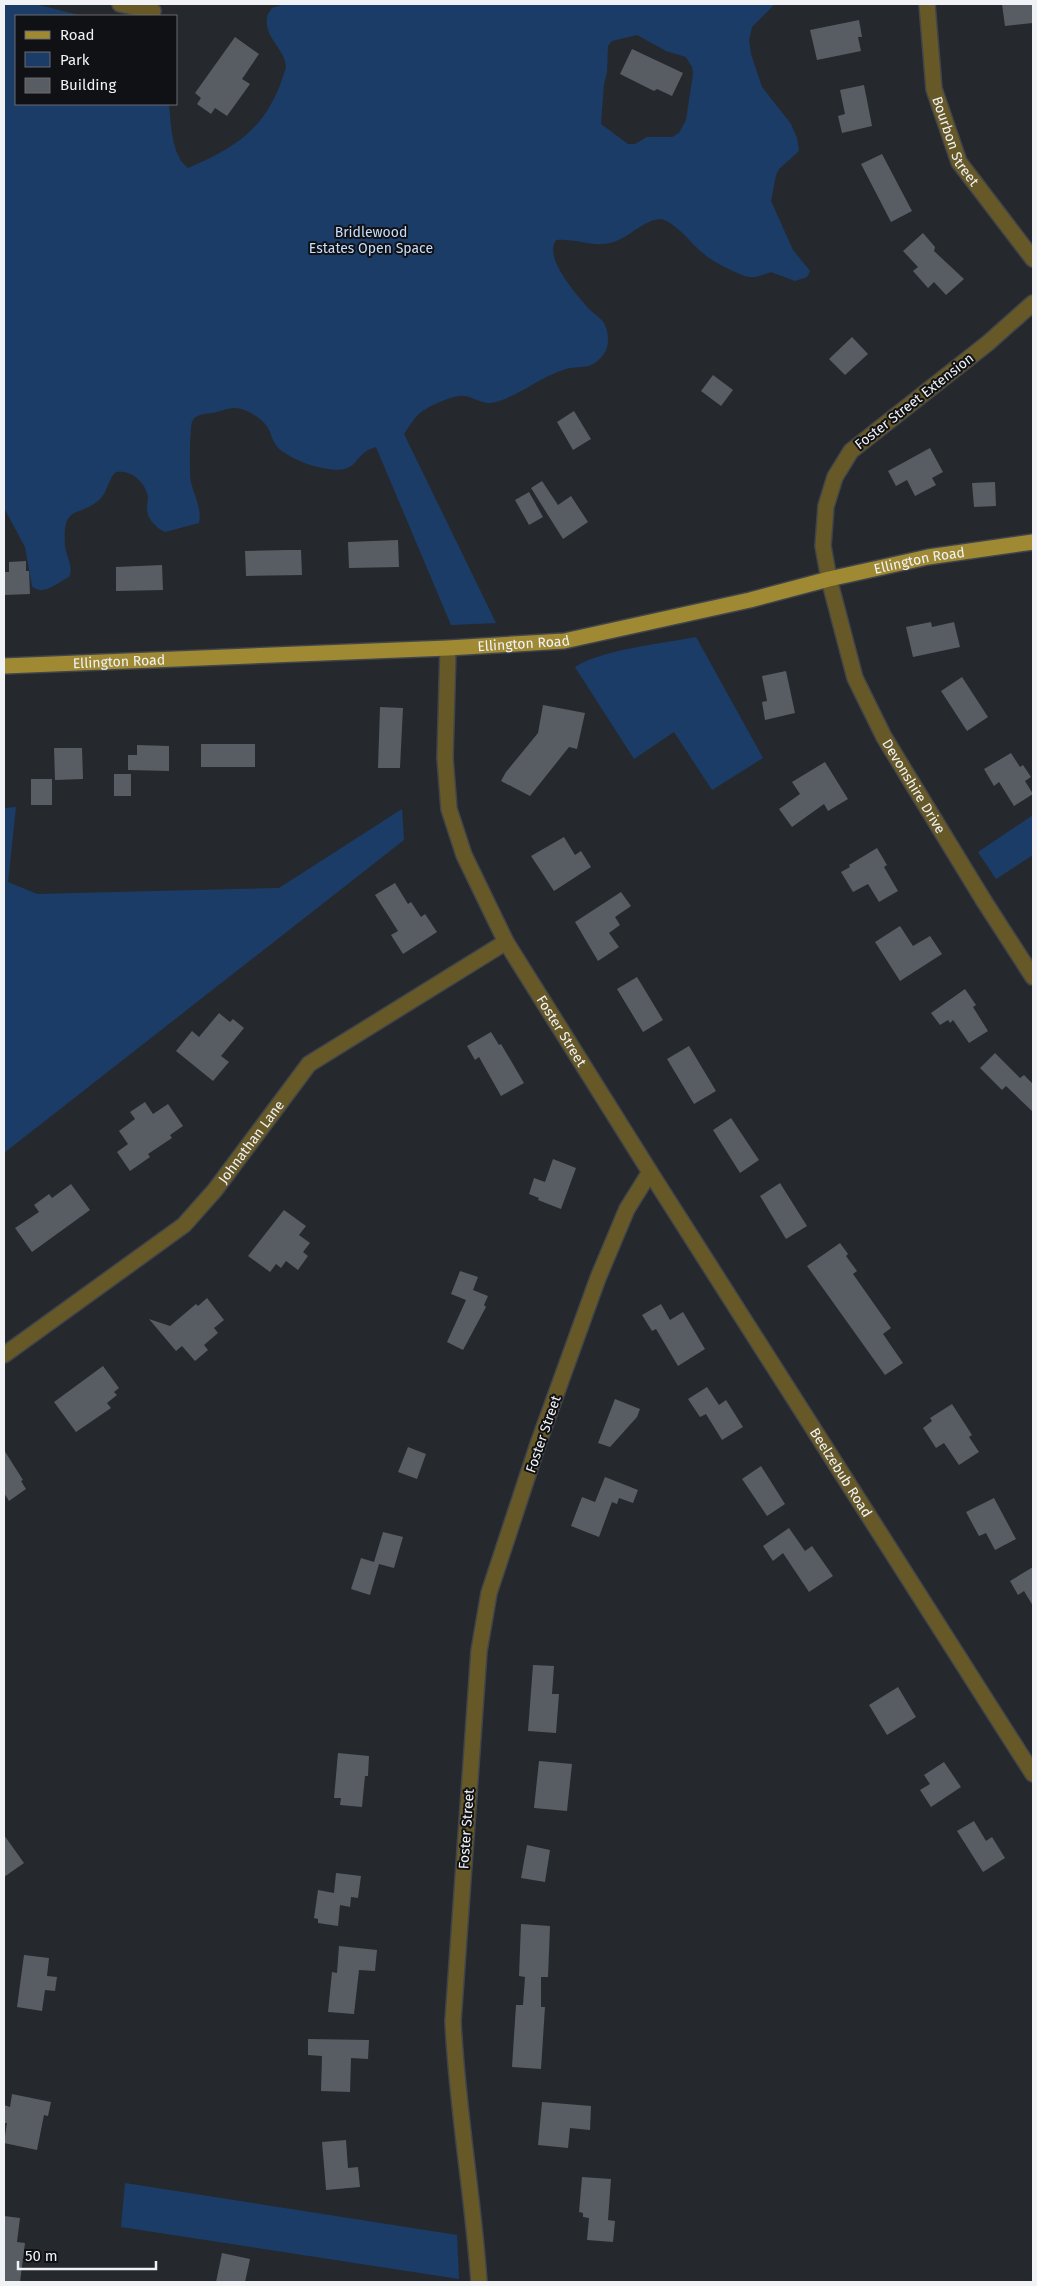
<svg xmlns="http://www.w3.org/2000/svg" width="1037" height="2286" viewBox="0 0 1037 2286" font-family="'Fira Sans',sans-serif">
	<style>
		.green { fill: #1c3c68; fill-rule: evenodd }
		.building { fill: #585d63 }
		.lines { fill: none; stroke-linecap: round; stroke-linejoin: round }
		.minor-casing { stroke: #41454a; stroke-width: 18 }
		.major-casing { stroke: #41454a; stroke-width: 18 }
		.minor { stroke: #675927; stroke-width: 15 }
		.major { stroke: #9f8933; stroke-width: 15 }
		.labels { text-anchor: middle; stroke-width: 4; stroke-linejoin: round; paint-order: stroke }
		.street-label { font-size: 14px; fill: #f0f2f6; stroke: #101114 }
		.park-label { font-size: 14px; fill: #c7ddfe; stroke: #101114 }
	</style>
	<rect width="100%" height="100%" fill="#25292e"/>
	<path class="green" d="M4,4H35L83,16H16V104H169C171,123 171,155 188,168C241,146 270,124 286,67C285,47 261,36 268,14L272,8L285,4H775L752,27L749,40L751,54L762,87L791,124L797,138L799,151L779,169L776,175L771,201L793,250L810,271L807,277L795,281L771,272C752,279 749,279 731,270C721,265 712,261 704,254C690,243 680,226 662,219C643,219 629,239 610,243C592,247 575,238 556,240C543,258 577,295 590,310C594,314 601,318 604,323C609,332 610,347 603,355C590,372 580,364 563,370C538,378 517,398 491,403C482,404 473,397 465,396C454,394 429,406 420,413C413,419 409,427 404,434L496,623L451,625L376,447C352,453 361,474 328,469C313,467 297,461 285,453C276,448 273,441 270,432C266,420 247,408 234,408C227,408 219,412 212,413C204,414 195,414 192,422C190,427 189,477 191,482C194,496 202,508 199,523L165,532C155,527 147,519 147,508C147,504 148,500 148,496C144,481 132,470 116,472C108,479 108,491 100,499C79,519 62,502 65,546C66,557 74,566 69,577C59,582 42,597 32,586L25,547L4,508ZM637,35L666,51L686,57L692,67L693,74L686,120L679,133L672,137H647L635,144H628L601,124L604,84L607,72L608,46L612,41Z
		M696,637L763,758L712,790L674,732L634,759L575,667C603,649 662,644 696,637Z
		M16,807L8,882L37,894L279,888L402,809L404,840L4,1153V808Z
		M1033,815V855L996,879L978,852Z
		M125,2183L457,2235L459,2279L121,2227Z"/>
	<path class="building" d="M1002,4H1033V23L1005,26Z
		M859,20L862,37H858L861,51L817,60L810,30Z
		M235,37L259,54L242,79L250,84L227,116L215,108L211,114L197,104L201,98L195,93Z
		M632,49L683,73L672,96L657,89L654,91L620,74Z
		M864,85L872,126L842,133L838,116L845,114L840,90Z
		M882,154L912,211L891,222L861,164Z
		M923,233L935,247L934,251L964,279L946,295L934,282L928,288L913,271L918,267L903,251Z
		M852,337L868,354L845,375L829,359Z
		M713,375L733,390L721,406L701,391Z
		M574,411L591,439L573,450L557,422Z
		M930,448L943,472L932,478L936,485L915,496L907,480L896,486L888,471Z
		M542,481L558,505L571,496L588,522L563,539L531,488Z
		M995,482L996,506L974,507L972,483Z
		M529,492L543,517L529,525L515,500Z
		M398,540L399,567L349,568L348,542Z
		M287,550H301L302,575L246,576L245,551Z
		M26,561V571H29L30,594L4,595V572H9V562Z
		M162,565L163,590L116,591V567Z
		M931,622L932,627L954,622L960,647L913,657L906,627Z
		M786,671L795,713L765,720L762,702L767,701L762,676Z
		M962,677L988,717L967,731L941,691Z
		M543,705L585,713L577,749L569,747L530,796L501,781L506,772L538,733Z
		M380,707L403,708L400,768H378Z
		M201,744H255V767H201Z
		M137,745L169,746V771L128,770V755H137Z
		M54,748H82L83,779L55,780Z
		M1011,753L1020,767L1023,765L1031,777L1025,781L1033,794L1014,806L999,782L994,786L984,769Z
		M825,762L848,799L828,811L824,804L792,827L779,809L800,794L792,782Z
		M114,774H131V796H114Z
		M31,779H52V805H31Z
		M564,837L575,855L581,851L591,867L554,891L531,856Z
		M877,848L887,865L884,867L898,891L879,902L868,884L853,892L841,872L850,867L849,865Z
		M395,883L408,904L411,902L421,917L425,914L437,932L403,954L391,935L398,931L375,895Z
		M621,892L631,906L615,917L620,925L609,933L619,947L598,961L575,922Z
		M900,926L913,946L930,936L942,954L900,981L875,942Z
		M637,977L663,1020L643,1032L617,989Z
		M965,989L976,1005L973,1007L988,1031L969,1043L953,1020L950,1023L948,1020L940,1025L931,1013Z
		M219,1013L230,1022L233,1019L244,1028L221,1056L229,1062L213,1081L176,1051L192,1031L199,1037Z
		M491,1032L499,1045L501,1044L524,1083L501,1096L479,1057L475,1060L467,1046Z
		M689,1046L716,1091L694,1104L667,1059Z
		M995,1053L1020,1078L1024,1075L1033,1084V1112L1006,1086L1002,1090L980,1068Z
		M145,1102L153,1114L168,1104L183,1126L170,1135L172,1138L148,1154L150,1157L130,1171L117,1152L128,1144L119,1131L135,1119L130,1112Z
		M731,1118L759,1160L740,1173L713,1130Z
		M553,1159L576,1168L561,1209L538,1200L539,1198L529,1194L534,1178L545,1182Z
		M780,1183L807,1226L786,1239L760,1196Z
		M71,1184L90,1210L32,1252L15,1228L39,1212L34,1205L49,1194L52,1198Z
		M284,1210L306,1226L299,1235L310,1243L303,1252L308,1256L298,1270L286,1261L281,1268L276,1264L270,1272L248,1256Z
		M840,1243L848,1254L846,1256L857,1271L853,1274L891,1328L883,1334L903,1363L885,1375L807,1266Z
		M460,1271L478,1277L473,1290L488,1296L484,1305L486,1307L463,1350L447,1342L466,1300L451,1294Z
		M207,1298L224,1320L214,1328L218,1333L204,1345L208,1350L195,1361L182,1346L176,1351L149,1319L170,1326L196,1304L198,1306Z
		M661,1304L670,1320L683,1312L705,1349L678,1366L656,1329L652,1331L642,1315Z
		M103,1366L119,1388L114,1392L117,1395L107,1403L111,1408L76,1432L54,1402Z
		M707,1387L719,1405L726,1400L743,1427L722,1440L706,1414L700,1417L688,1399Z
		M615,1399L640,1409L637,1417L610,1447L598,1443Z
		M952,1404L972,1435L969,1437L979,1452L959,1465L944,1443L936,1448L923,1428L932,1421L930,1418Z
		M408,1447L426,1454L417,1479L398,1472Z
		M4,1450L23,1480L21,1481L26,1489L9,1501L4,1493Z
		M761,1466L785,1504L767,1516L742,1479Z
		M605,1477L638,1490L633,1503L619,1498L617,1504L612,1502L599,1537L571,1526L582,1497L595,1502Z
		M994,1498L1016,1539L995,1550L986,1533L979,1536L966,1512Z
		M789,1528L805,1551L812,1546L833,1576L809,1592L783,1553L773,1561L763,1546Z
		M383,1532L403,1537L394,1568L379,1564L370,1595L351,1589L361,1558L374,1562Z
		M1033,1567V1606L1024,1591L1018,1595L1010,1581Z
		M533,1665L554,1666L552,1694H559L556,1733L528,1731Z
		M898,1687L916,1717L887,1735L869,1705Z
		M338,1753L369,1756L368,1776H365L362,1807L340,1805L341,1798H334Z
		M539,1761L572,1764L567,1811L534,1808Z
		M944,1762L961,1787L931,1807L920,1790L930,1784L924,1775Z
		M974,1821L986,1841L992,1837L1005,1858L983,1872L957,1831Z
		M4,1835L24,1863L4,1877Z
		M527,1845L550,1850L545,1882L521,1878Z
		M336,1873L361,1876L358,1898L351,1897L350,1907L340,1905L338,1926L318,1923V1919L314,1918L318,1890L334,1893Z
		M521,1924L550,1926L548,1977H541V2007H545L541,2069L512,2067L516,2005H523L525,1977L519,1976Z
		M339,1946L377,1950L375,1971L359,1970L354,2014L328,2012L332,1972L337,1973Z
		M24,1955L49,1958L47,1976L57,1977L55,1991L45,1990L42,2011L17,2007Z
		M308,2039L369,2040L368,2059L351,2058L350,2092L321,2091L322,2056L308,2055Z
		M12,2094L51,2102L48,2116L44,2115L37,2150L4,2143L7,2123H4V2105L10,2107Z
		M542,2102L591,2106L590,2130L570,2128L568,2148L538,2145Z
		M346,2140L348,2168L358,2167L360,2187L326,2190L322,2142Z
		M582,2177L611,2179L608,2220L615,2221L613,2242L587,2240L589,2218L583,2217V2213L579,2212Z
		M4,2216L20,2218L17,2242L25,2243L20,2282H4Z
		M222,2253L250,2259L245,2282H216Z"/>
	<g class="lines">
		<g class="minor-casing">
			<g id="minor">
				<path d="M120,4L153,11"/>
				<path id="s1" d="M927,4L934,89L959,162L1033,259"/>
				<path id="s2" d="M1033,303L988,343L851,451L835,477L826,506L823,546L829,579L855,678L884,737L984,901L1033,977"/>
				<path id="s3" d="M448,648L445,758L449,809L464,855L506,942L650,1172L627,1209L598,1278L538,1444L489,1593L479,1651L453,2021C457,2109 473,2195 479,2282"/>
				<path id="s4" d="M650,1172L1033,1774"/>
				<path id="s5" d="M4,1355L184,1225L215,1190L309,1064L506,942"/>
			</g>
		</g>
		<g class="major-casing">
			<g id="major">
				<path id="s6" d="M4,666L448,648L564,641L750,600L829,579L928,557L1033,542"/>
			</g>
		</g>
		<use href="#minor" class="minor"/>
		<use href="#major" class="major"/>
	</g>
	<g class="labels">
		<g class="street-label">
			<text dy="5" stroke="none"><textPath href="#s1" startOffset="142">Bourbon Street</textPath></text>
			<text transform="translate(914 401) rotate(-38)" y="5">Foster Street Extension</text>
			<text dy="5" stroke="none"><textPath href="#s6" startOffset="925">Ellington Road</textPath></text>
			<text dy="5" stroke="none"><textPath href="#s6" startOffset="520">Ellington Road</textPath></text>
			<text dy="5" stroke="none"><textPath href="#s6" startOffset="115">Ellington Road</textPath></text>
			<text dy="5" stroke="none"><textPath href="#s2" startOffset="595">Devonshire Drive</textPath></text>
			<text dy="5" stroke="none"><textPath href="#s3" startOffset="411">Foster Street</textPath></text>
			<text dy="5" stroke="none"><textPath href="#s5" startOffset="329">Johnathan Lane</textPath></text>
			<text transform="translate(543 1434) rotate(-71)" y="5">Foster Street</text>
			<text dy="5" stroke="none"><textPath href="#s4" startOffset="356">Beelzebub Road</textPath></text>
			<text transform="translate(466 1829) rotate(-86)" y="5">Foster Street</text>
		</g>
		<g class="park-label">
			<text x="371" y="237">Bridlewood<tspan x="371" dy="16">Estates Open Space</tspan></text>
		</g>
	</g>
	<rect width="1037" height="2286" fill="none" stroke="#f0f2f6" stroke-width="10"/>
	<rect x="15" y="15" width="162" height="90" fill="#101114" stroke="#6a6b6e"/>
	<rect x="25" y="31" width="25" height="8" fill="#9f8933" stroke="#6a6b6e"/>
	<text x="60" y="40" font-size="15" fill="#f0f2f6">Road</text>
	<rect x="25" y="52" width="25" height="15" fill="#1c3c68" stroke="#6a6b6e"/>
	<text x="60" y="65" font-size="15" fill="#f0f2f6">Park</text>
	<rect x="25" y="78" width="25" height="15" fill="#585d63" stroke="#6a6b6e"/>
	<text x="60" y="90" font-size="15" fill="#f0f2f6">Building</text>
	<path d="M18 2261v8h138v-8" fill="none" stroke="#f0f2f6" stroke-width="2.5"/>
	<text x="25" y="2261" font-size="15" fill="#f0f2f6" stroke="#101114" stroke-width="4" paint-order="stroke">50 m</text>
</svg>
